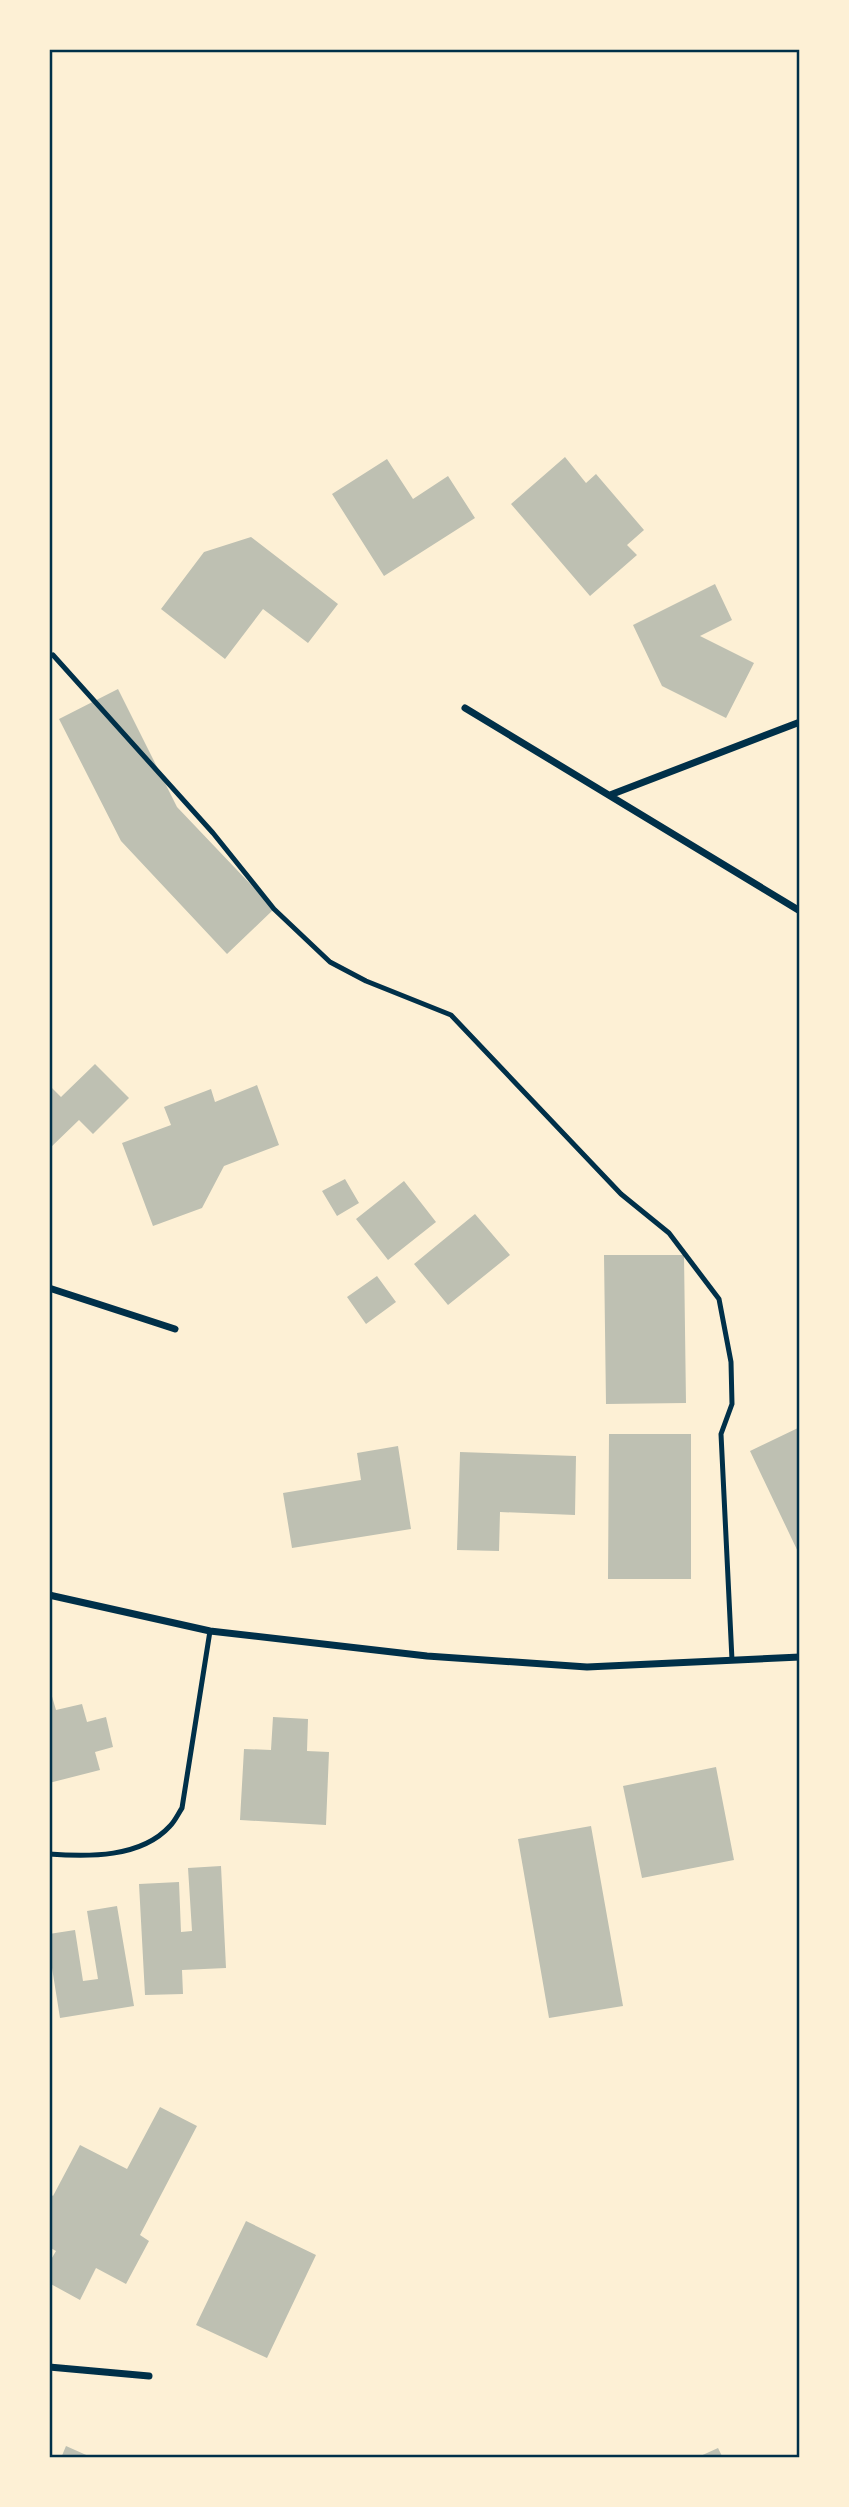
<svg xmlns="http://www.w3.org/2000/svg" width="849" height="2507" viewBox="0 0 849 2507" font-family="'Alegreya Sans',sans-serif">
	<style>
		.building { fill: #bec0b2 }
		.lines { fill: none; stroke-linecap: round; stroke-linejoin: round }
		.service { stroke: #003049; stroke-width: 5 }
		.minor { stroke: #003049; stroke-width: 7 }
		.neatline { fill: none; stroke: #003049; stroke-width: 2.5 }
	</style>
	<rect width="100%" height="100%" fill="#fdf0d5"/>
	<path class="building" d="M565,457L586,483L596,474L644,530L627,545L637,555L590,596L511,504Z
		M387,459L413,499L448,476L475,518L384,576L332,494Z
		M251,537L338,604L308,643L263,609L225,659L161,609L204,552Z
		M715,584L732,620L700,636L754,663L726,718L662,686L633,625Z
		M118,689L177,807L274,909L227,954L121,841L59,719Z
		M95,1064L129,1098L93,1134L79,1120L49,1149V1085L61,1097Z
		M257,1085L279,1145L224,1166L202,1208L153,1226L122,1143L171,1125L164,1107L211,1089L215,1102Z
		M345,1179L359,1203L337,1216L322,1191Z
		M404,1181L436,1222L388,1260L356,1219Z
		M475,1214L510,1255L448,1305L414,1264Z
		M604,1255H684L686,1403L606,1404Z
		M377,1276L396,1302L366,1324L347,1297Z
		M800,1427V1556L750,1451Z
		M609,1434H691V1579H608Z
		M398,1446L411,1529L292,1548L283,1493L361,1480L357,1453Z
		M460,1452L576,1456L575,1515L500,1512L499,1551L457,1550Z
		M49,1693H51L56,1710L82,1704L87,1722L106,1717L113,1747L95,1752L100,1770L49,1783Z
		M273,1717L308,1719L307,1751L329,1752L326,1825L240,1820L244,1749L271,1750Z
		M716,1767L734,1860L642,1878L623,1786Z
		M591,1826L623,2006L549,2018L518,1839Z
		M221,1866L226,1968L182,1970L183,1994L145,1995L139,1884L179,1882L181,1932L192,1931L188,1868Z
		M117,1906L134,2006L60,2018L49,1949V1934L75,1930L83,1981L98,1979L87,1911Z
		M160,2107L197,2126L140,2235L149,2241L126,2284L96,2268L80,2300L49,2283V2263L56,2251L49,2247V2193L53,2196L80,2145L127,2169Z
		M246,2221L316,2255L267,2358L196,2325Z
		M66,2446L93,2458H61Z
		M718,2448L723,2458H696Z"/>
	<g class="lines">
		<path class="service" d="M53,655L213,833L274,909L330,962L366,981L451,1015L621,1194L669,1233L719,1299L731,1362L732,1404L721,1434L732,1660
			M49,1854C88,1857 141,1858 170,1826C175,1821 178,1814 182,1808L210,1631"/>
		<path class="minor" d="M465,708L800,911
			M610,795L800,722
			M49,1288L175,1329
			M49,1595L210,1631L427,1656L587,1667L800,1657
			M49,2367L149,2376"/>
	</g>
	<rect width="849" height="2507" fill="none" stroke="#fdf0d5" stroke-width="102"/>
	<rect x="51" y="51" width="747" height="2405" class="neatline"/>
</svg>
